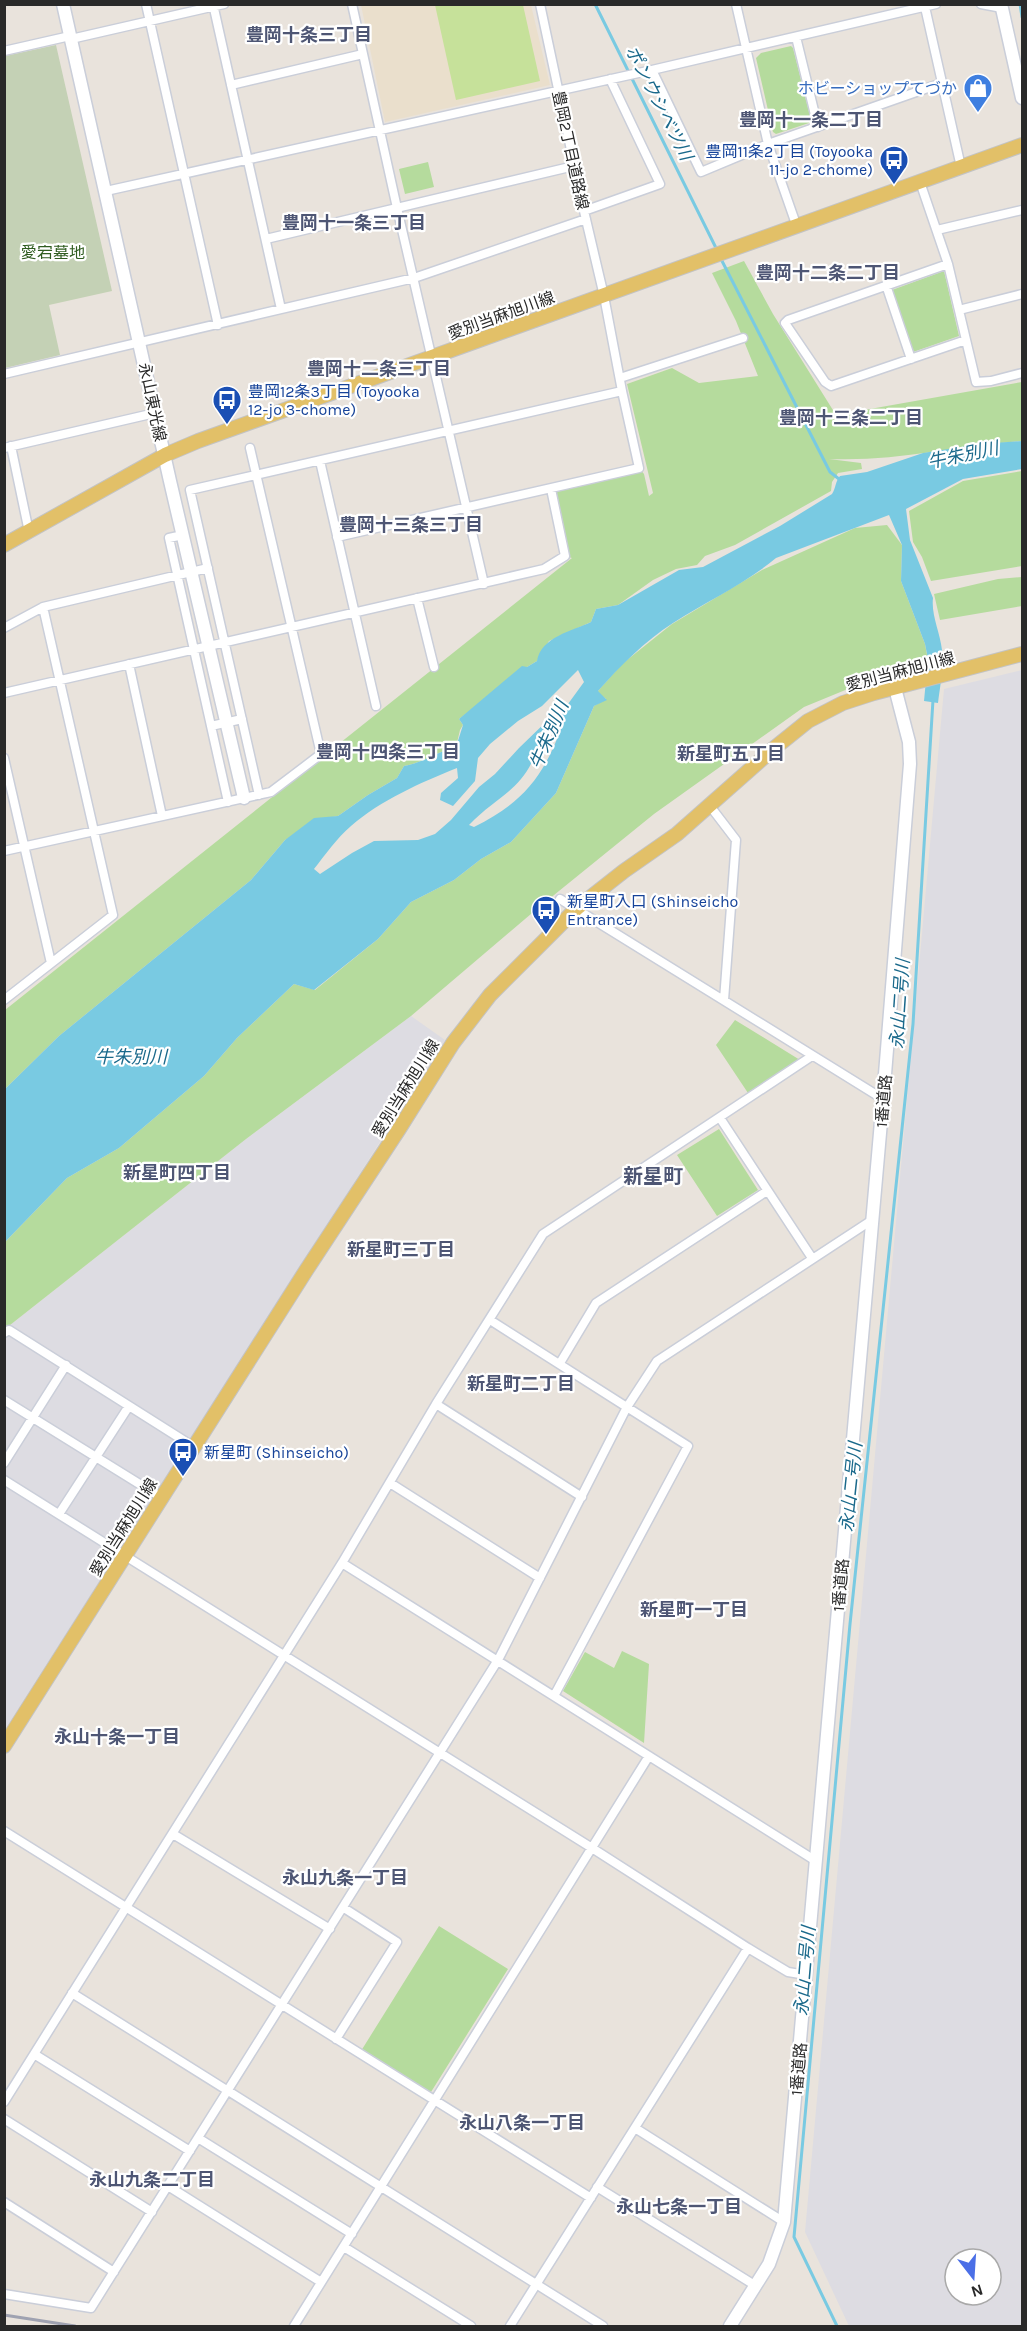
<svg xmlns="http://www.w3.org/2000/svg" width="1027" height="2331" viewBox="0 0 1027 2331" font-family="Karla,'Noto Sans JP',sans-serif">
	<style>
		.industrial { fill: #dddce2; fill-rule: evenodd }
		.education { fill: #eadfcc }
		.green { fill: #b5db9d }
		.cemetery { fill: #c4d1b5 }
		.pitch { fill: #c6e19a }
		.water { fill: #79cae2; fill-rule: evenodd }
		.lines { fill: none; stroke-linecap: round; stroke-linejoin: round }
		.stream { stroke: #79cae2; stroke-width: 3 }
		.street-casing { stroke: #caced9; stroke-width: 11 }
		.secondary-casing { stroke: #caced9; stroke-width: 15 }
		.primary-casing { stroke: #c3c3c3; stroke-width: 16 }
		.street { stroke: #fff; stroke-width: 8 }
		.secondary { stroke: #fff; stroke-width: 12 }
		.primary { stroke: #e2c068; stroke-width: 14 }
		.rail { stroke: #9fa2b1; stroke-width: 3 }
		.labels { text-anchor: middle; stroke-width: 4.5; stroke-linejoin: round; paint-order: stroke }
		.shop-label { font-size: 16px; fill: #366cbe; stroke: #fff; text-anchor: end }
		.street-label { font-size: 16px; fill: #292929; stroke: #fff }
		.transit-label { font-size: 16px; fill: #164399; stroke: #fff; text-anchor: start }
		.park-label { font-size: 16px; fill: #305d21; stroke: #fff }
		.neighbourhood-label { font-size: 18px; font-weight: bold; fill: #4e5674; stroke: #fff }
		.water-label { font-size: 18px; font-style: italic; fill: #1a698b; stroke: #fff }
		.quarter-label { font-size: 20px; font-weight: bold; fill: #4e5674; stroke: #fff }
	</style>
	<rect width="100%" height="100%" fill="#e9e3dc"/>
	<path class="industrial" d="M1022,670V2326H849L805,2232L944,689ZM955,2259H991V2295H955Z
		M411,1016L445,1040L5,1729V1329L246,1139Z"/>
	<path class="education" d="M361,5H531L550,85L385,122Z"/>
	<path class="green" d="M791,46L793,48L811,120L809,123L776,134L773,132L756,58L761,53Z
		M428,162L434,187L405,194L399,169Z
		M744,261L773,314L836,415L1022,382V441C958,446 894,462 829,459L861,463L862,469L838,473L832,482L831,491L735,545L705,556L697,565L676,569L653,580L618,605L596,609L591,622L549,641L537,661L527,667L459,719L463,725L460,730L456,747C438,751 423,763 404,766L397,778L368,795L338,816L327,818L285,840L251,880L59,1036L5,1089V1010L572,558L565,556L551,489L639,468L644,474L649,496L653,493L627,384L672,368L699,383L758,376L736,321L712,273Z
		M944,271L959,336L913,352L892,290Z
		M1022,471V566L931,581L922,557L913,542L909,511L963,481Z
		M887,525L902,545L901,581L925,644L928,660L927,675L911,663L804,707L654,814L538,908L411,1016L246,1139L5,1329V1242L67,1178L119,1148L204,1076L237,1038L294,984L315,990L378,939L411,902L454,880L481,859L511,842L556,793L594,706L606,699L597,692L622,664L672,624L762,570L855,528Z
		M1022,577V606L940,620L934,594L998,579Z
		M735,1020L800,1060L748,1093L716,1045Z
		M719,1129L758,1190L717,1216L677,1155Z
		M622,1651L649,1664L644,1743L563,1691L585,1652L614,1668Z
		M439,1926L508,1969L431,2092L361,2051Z"/>
	<path class="cemetery" d="M56,45L112,291L49,305L60,355L5,368V56Z"/>
	<path class="pitch" d="M435,5H523L540,81L456,100Z"/>
	<path class="water" d="M1022,441V469L963,479L906,509L910,540L933,598C931,615 940,632 942,650C944,667 940,686 938,703L924,701L928,659L925,644L901,581L902,545L889,515L776,558C745,584 707,601 673,623C645,641 620,666 598,691L607,700L594,706L556,793L511,842L481,859L454,880L411,902L378,939L314,990L294,984L237,1038L204,1076L119,1148L67,1178L5,1242V1089L59,1036L251,880L285,840L314,818L338,816L368,795L397,778L404,766C423,763 438,751 456,747L463,725L459,719L522,666L527,667L537,661C541,637 572,631 591,622L596,609L618,605L679,570L703,567L780,526L832,494C836,488 835,482 840,476L867,472L923,453L980,444ZM578,670L584,682L568,704L549,719L519,748L495,774L479,787L451,820L435,834L418,840L374,841L352,853L320,874L314,869C325,855 337,838 351,826C381,800 420,783 457,768L458,778L441,793L440,800L453,806L475,781L478,758L490,744L518,721L542,706ZM558,720L562,726C544,776 523,803 474,827L469,825C500,793 523,792 539,745L536,736L540,732H548L553,722Z"/>
	<g class="lines">
		<path class="stream" d="M595,4L717,250
			M1020,4L1022,17
			M721,259L830,472L839,479
			M837,2326L794,2237L850,1624L913,1024L933,700"/>
		<g class="street-casing">
			<path id="street" d="M146,4L218,325
				M213,4L281,309
				M352,4L397,208L484,584
				M736,4L768,144L797,227
				M981,4L1002,8
				M925,7L961,167
				M796,37L818,127
				M71,39L224,4
				M4,51L70,36
				M652,70L701,172L768,144L942,83
				M231,85L363,54
				M920,182L948,264L976,382L991,381L1022,373
				M106,191L652,70L936,4
				M584,211L660,184L610,79
				M937,230L1022,210
				M266,239L574,166
				M948,264L788,320L785,323L825,382L831,386L966,340
				M886,285L911,359
				M959,310L1022,294
				M4,374L414,278L586,219
				M620,378L743,338
				M11,446L29,532
				M4,448L155,413
				M320,461L376,706
				M183,535L169,538L228,802
				M337,537L639,468L622,391L604,296L584,211L540,4
				M417,598L434,667
				M4,628L43,607L208,568
				M129,664L162,816
				M4,693L544,569L565,556L551,489
				M211,726L242,719
				M4,758L51,963
				M259,795L190,490L622,391
				M710,806L736,840L724,1000
				M4,851L271,792L321,754L250,448
				M560,899L883,1099
				M4,1000L113,915L43,607
				M720,1118L812,1258
				M490,1320L688,1446L554,1696
				M4,1333L9,1330L194,1447
				M560,1363L596,1303L767,1191
				M4,1400L162,1498
				M436,1404L582,1497
				M4,1463L66,1365
				M4,1480L592,1848L748,1948L788,1972L806,1975
				M390,1483L540,1578
				M59,1514L129,1406
				M342,1563L816,1861
				M4,1831L591,2198
				M173,1834L330,1929
				M72,1993L603,2326
				M336,2039L397,1942L344,1908
				M34,2054L190,2151
				M4,2102L342,1563L436,1404L543,1234L812,1056
				M4,2119L152,2212
				M635,2128L784,2222
				M198,2138L352,2234
				M168,2186L321,2282
				M597,2187L756,2286
				M4,2202L114,2272
				M344,2247L471,2326
				M4,2294L91,2308L498,1660L627,1407L657,1361L872,1220
				M294,2326L649,1756
				M510,2326L748,1948"/>
		</g>
		<g class="secondary-casing">
			<path id="secondary" d="M63,4L170,481L244,798
				M1001,4L1022,98
				M730,2326L769,2264L784,2222L883,1099L910,764L909,742L895,688"/>
		</g>
		<g class="primary-casing">
			<path id="primary" d="M4,545L165,455L198,441L1022,145
				M4,1746L307,1269L399,1129L453,1043L490,995L577,908L624,871L677,834L772,750L808,721L843,703L874,693L1022,654"/>
		</g>
		<use href="#street" class="street"/>
		<use href="#secondary" class="secondary"/>
		<use href="#primary" class="primary"/>
		<path class="rail" d="M4,2315L75,2326"/>
	</g>
	<defs>
		<g id="shop-pin" transform="scale(1.5)"><path d="M0 17L-7.5 6A9.5 9.5 0 1 1 7.5 6Z" fill="#3f7fe0" stroke="#fff"/><path d="M-5-2.5h2.3a2.7 3.5 0 0 1 5.4 0H5L5.5 6h-11ZM-1.5-2.5h3a1.5 2.3 0 0 0-3 0Z" fill="#fff"/></g>
		<g id="bus-pin" transform="scale(1.5)"><path d="M0 17L-7.5 6A9.5 9.5 0 1 1 7.5 6Z" fill="#1a4fb4" stroke="#fff"/><path d="M-5-6H5V4H4V6H2V4H-2V6H-4V4H-5ZM-3.5-4V0h7V-4ZM-3.5 1.2v1.5H-2V1.2ZM2 1.2v1.5H3.5V1.2Z" fill="#fff"/></g>
	</defs>
	<g fill-rule="evenodd">
		<use href="#shop-pin" x="978" y="88"/>
		<use href="#bus-pin" x="894" y="160"/>
		<use href="#bus-pin" x="227" y="400"/>
		<use href="#bus-pin" x="546" y="910"/>
		<use href="#bus-pin" x="183" y="1452"/>
	</g>
	<g class="labels">
		<g class="shop-label">
			<text x="957" y="94">ホビーショップてづか</text>
		</g>
		<g class="street-label">
			<text transform="translate(571 150) rotate(78)" y="6">豊岡2丁目道路線</text>
			<text transform="translate(501 315) rotate(-20)" y="6">愛別当麻旭川線</text>
			<text transform="translate(153 402) rotate(78)" y="6">永山東光線</text>
			<text transform="translate(900 671) rotate(-15)" y="6">愛別当麻旭川線</text>
			<text transform="translate(405 1088) rotate(-58)" y="6">愛別当麻旭川線</text>
			<text transform="translate(883 1101) rotate(-85)" y="6">1番道路</text>
			<text transform="translate(123 1527) rotate(-58)" y="6">愛別当麻旭川線</text>
			<text transform="translate(840 1585) rotate(-85)" y="6">1番道路</text>
			<text transform="translate(798 2069) rotate(-85)" y="6">1番道路</text>
		</g>
		<g class="transit-label">
			<text x="873" y="157" text-anchor="end">豊岡11条2丁目 (Toyooka<tspan x="873" dy="18">11-jo 2-chome)</tspan></text>
			<text x="248" y="397">豊岡12条3丁目 (Toyooka<tspan x="248" dy="18">12-jo 3-chome)</tspan></text>
			<text x="567" y="907">新星町入口 (Shinseicho<tspan x="567" dy="18">Entrance)</tspan></text>
			<text x="204" y="1458">新星町 (Shinseicho)</text>
		</g>
		<g class="park-label">
			<text x="53" y="258">愛宕墓地</text>
		</g>
		<g class="neighbourhood-label">
			<text x="309" y="41">豊岡十条三丁目</text>
			<text x="811" y="126">豊岡十一条二丁目</text>
			<text x="354" y="229">豊岡十一条三丁目</text>
			<text x="828" y="279">豊岡十二条二丁目</text>
			<text x="379" y="375">豊岡十二条三丁目</text>
			<text x="851" y="424">豊岡十三条二丁目</text>
			<text x="411" y="531">豊岡十三条三丁目</text>
			<text x="388" y="758">豊岡十四条三丁目</text>
			<text x="731" y="760">新星町五丁目</text>
			<text x="177" y="1179">新星町四丁目</text>
			<text x="401" y="1256">新星町三丁目</text>
			<text x="521" y="1390">新星町二丁目</text>
			<text x="694" y="1616">新星町一丁目</text>
			<text x="117" y="1743">永山十条一丁目</text>
			<text x="345" y="1884">永山九条一丁目</text>
			<text x="522" y="2129">永山八条一丁目</text>
			<text x="152" y="2186">永山九条二丁目</text>
			<text x="679" y="2213">永山七条一丁目</text>
		</g>
		<g class="water-label">
			<text transform="translate(659 103) rotate(63)" y="6">ポンウシベツ川</text>
			<text transform="translate(963 455) rotate(-12)" y="6">牛朱別川</text>
			<text transform="translate(549 735) rotate(-67)" y="6">牛朱別川</text>
			<text transform="translate(900 1004) rotate(-86)" y="6">永山二号川</text>
			<text x="131" y="1063">牛朱別川</text>
			<text transform="translate(851 1487) rotate(-84)" y="6">永山二号川</text>
			<text transform="translate(805 1971) rotate(-85)" y="6">永山二号川</text>
		</g>
		<g class="quarter-label">
			<text x="653" y="1183">新星町</text>
		</g>
	</g>
	<rect width="1027" height="2331" fill="none" stroke="#292929" stroke-width="12"/>
	<g transform="translate(973 2277) rotate(163)"><circle r="28" fill="#ffffff" stroke="#a9a9a9" stroke-width="1.5"/>
	<path d="M0-4.5L10 22L0 15L-10 22Z" fill="#4b6fe7"/>
	<text y="-9" font-size="16" font-weight="bold" text-anchor="middle" fill="#292929">N</text>
	</g>
</svg>
